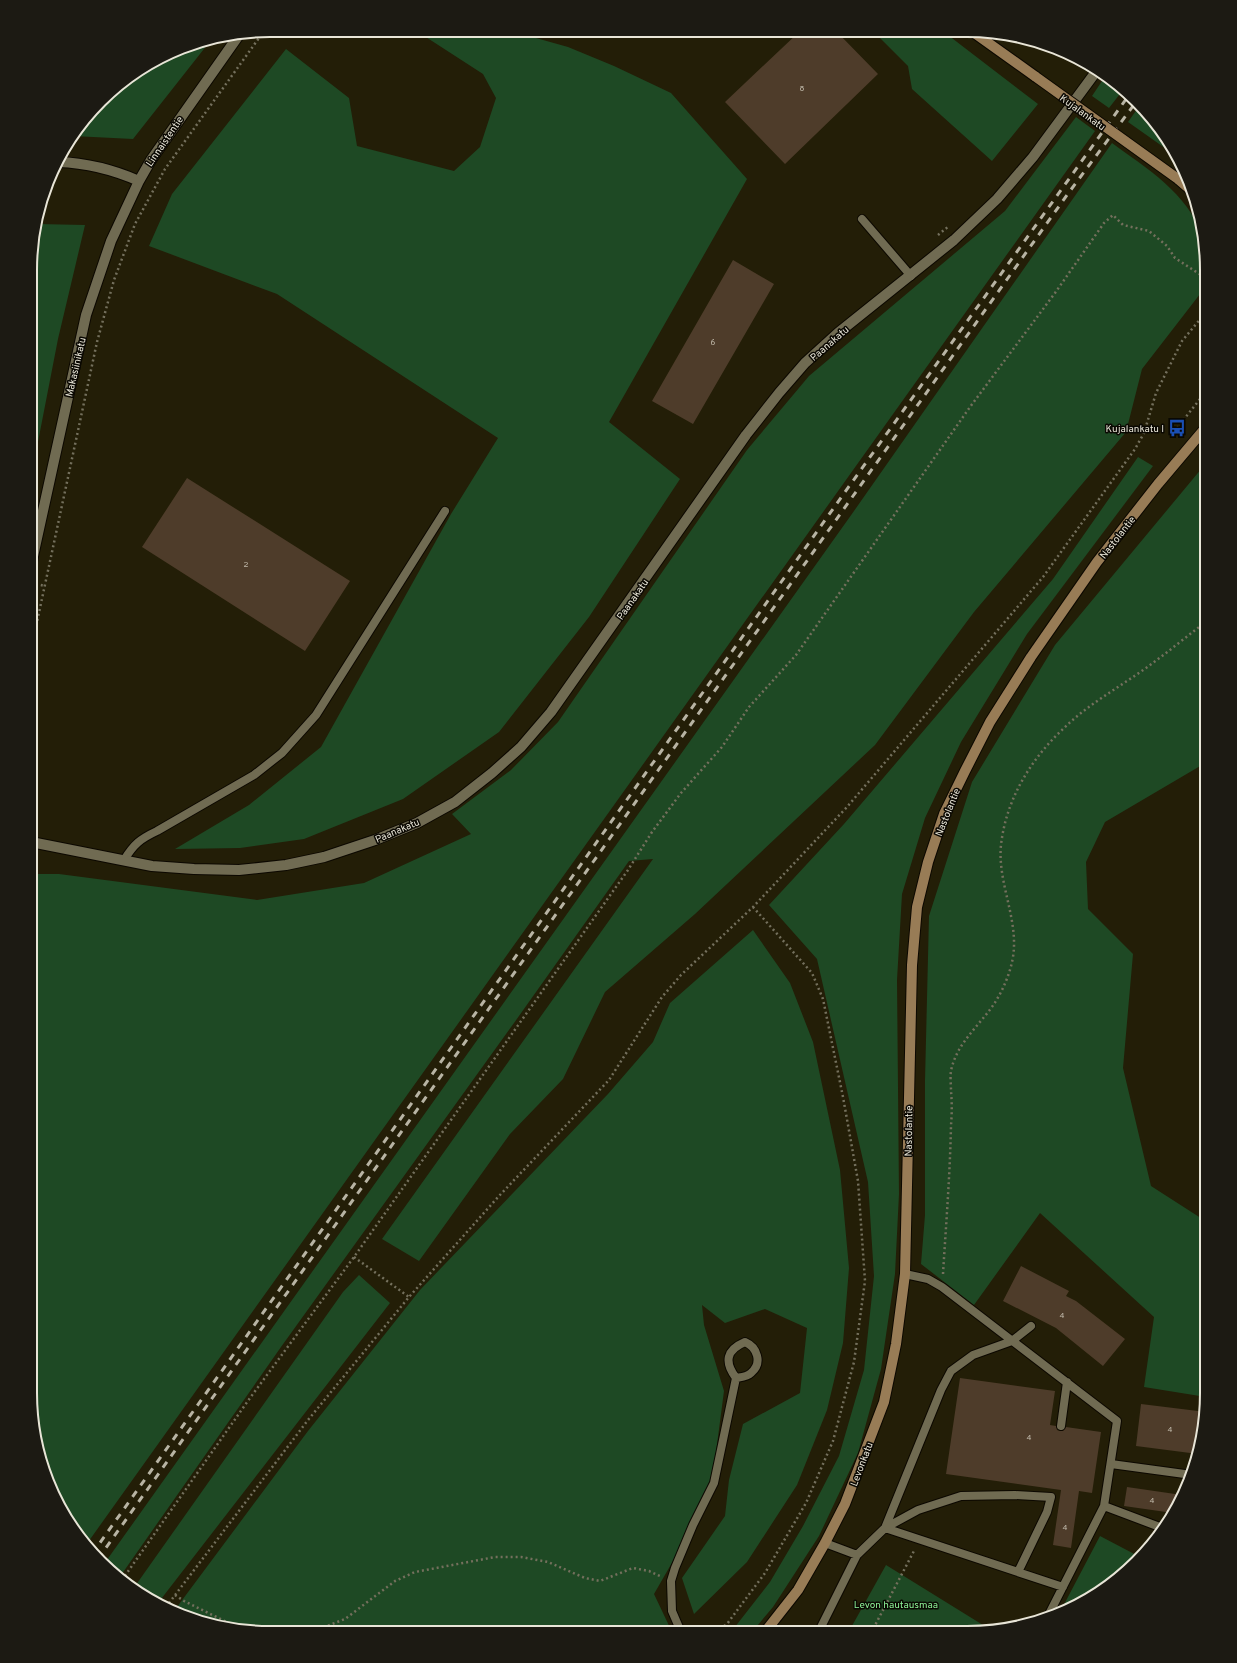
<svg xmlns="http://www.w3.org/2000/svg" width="1237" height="1663" viewBox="0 0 1237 1663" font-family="Overpass,sans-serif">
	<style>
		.green { fill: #1e4924 }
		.building { fill: #4e3c2a }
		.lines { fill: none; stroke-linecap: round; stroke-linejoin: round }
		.lane-casing { stroke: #0c0800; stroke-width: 10 }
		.street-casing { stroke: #0c0800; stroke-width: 12 }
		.secondary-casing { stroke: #0c0800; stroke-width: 12 }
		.path { stroke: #74705d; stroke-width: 2.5; stroke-dasharray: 2 3; stroke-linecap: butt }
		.lane { stroke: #706b52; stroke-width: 8 }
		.street { stroke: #706b52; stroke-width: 10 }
		.secondary { stroke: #987c56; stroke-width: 10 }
		.rail { stroke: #b8b4a4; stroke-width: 3; stroke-dasharray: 7 7; stroke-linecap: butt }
		.secondary-bridge-casing { stroke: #0c0800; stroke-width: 12; stroke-linecap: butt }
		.secondary-bridge { stroke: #987c56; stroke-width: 10 }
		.labels { text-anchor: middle; stroke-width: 3; stroke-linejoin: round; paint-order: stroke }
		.number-label { font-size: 8px; fill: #c2bbac }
		.street-label { font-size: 10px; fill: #e8e5d7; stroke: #0a0802 }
		.poi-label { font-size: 10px; fill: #e8e5d7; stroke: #0a0802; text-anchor: end }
		.park-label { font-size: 10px; fill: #8df297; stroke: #0a0802 }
		.rim { fill: none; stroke: #e8e5d7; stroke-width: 2 }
	</style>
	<rect width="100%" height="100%" fill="#231e07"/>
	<path class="green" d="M415,30L511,31L568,47L614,66L671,93L747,179L609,422L680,479L589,617L499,732L403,799L304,839L240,848L175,849L249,805L321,747L451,514L498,438L277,294L149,246L172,194L286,49L349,98L357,146L454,171L480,147L496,98L483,74Z
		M874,32H944L1038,104L992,161L912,89L908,66Z
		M211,40L133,139L73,136L112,89L192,43Z
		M1106,75L1123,90L1109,108L1092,96Z
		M1140,105L1148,112L1179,158L1128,122Z
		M1076,117L1095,131L86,1545L55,1500L38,1455L30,1394L31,874H59L257,900L364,883L471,834L452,814L511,770L558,722L747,450L809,376L1005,211Z
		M1112,143C1146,168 1188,193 1202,236C1207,251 1207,269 1207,285L1142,369L1126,432L974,612L875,745L695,914L605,992L563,1079L510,1134L419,1261L382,1239L653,859L629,861L514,1023L281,1347L119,1578L104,1564L854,511Z
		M37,224L85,225L58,339L37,447L32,445V238Z
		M1138,457L1153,466L1027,634L961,742L925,818L902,894L897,980L899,1194L895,1274L881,1369L858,1453L819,1536L773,1607L752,1632H731L770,1582L803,1526L839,1456L864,1370L874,1276L868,1182L817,959L769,905L844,824L1053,579Z
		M1207,462V762L1105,822L1086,862L1088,909L1133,954L1123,1068L1151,1186L1207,1222L1206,1397L1144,1387L1154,1317L1040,1213L974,1305L921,1264L925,1215V1081L929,916L972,782L1055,645Z
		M753,930L790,983L813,1042L840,1170L849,1268L843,1343L827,1410L797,1485L747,1562L694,1614L682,1578L725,1516L729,1480L743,1424L800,1393L807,1328L765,1309L725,1323L702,1305L704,1325L724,1391L712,1483L677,1554L654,1594L672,1632L239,1631L192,1620L174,1611L308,1431L420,1290L608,1094L653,1042L670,1003Z
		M359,1275L390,1303L158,1603L133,1589L343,1292Z
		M1100,1536L1140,1557L1126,1573L1074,1608L1059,1614Z
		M886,1565L991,1630L968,1633H848Z"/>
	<path class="building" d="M799,32H837L878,74L785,164L725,102Z
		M733,260L774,284L693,424L652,401Z
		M187,478L350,581L305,651L142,547Z
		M1021,1266L1069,1291L1066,1296L1076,1301L1125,1339L1103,1366L1056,1328L1003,1301Z
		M960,1378L1055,1391L1050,1425L1056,1426L1057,1430L1060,1431H1063L1066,1427L1101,1432L1092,1493L1079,1491L1071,1548L1053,1545L1061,1490L946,1474Z
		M1141,1404L1206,1412L1198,1454L1136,1446Z
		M1127,1487L1182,1495L1173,1513L1124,1506Z"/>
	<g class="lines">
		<g class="lane-casing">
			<path id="lane" d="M862,219L911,276
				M124,860C134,844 140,839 157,831L254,775L282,753L316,715L445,511
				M905,1274L928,1279L942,1287L1117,1421L1104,1506L1047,1618
				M745,1342C757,1347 763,1363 751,1373C747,1377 742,1377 736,1378C724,1362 726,1350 745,1342Z
				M1061,1426L1067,1382
				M1111,1464L1192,1475
				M1104,1506L1165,1529
				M885,1528L918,1510L961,1496L1015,1495L1051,1497L1047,1512L1018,1572
				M885,1528L1063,1587
				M825,1543L857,1555
				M681,1632L672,1611L671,1581L675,1568L693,1525L714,1483L736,1378
				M818,1633L857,1555L885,1528L941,1390L951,1371L973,1355L1012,1341L1031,1326"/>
		</g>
		<g class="street-casing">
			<path id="street" d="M58,162C87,163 112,169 139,181
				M32,561L86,315L111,241L139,181L151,160L239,35
				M31,842L152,866L194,869L239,870L286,865L324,857L375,840L417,823L455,802L492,773L521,747L551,712L746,435L779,393L805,363L838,333L954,240L997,199L1033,157L1098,69"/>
		</g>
		<g class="secondary-casing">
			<path id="secondary" d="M973,32L1036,77
				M1178,179L1193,192
				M765,1632L798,1590L825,1543L845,1504L884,1402L896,1344L905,1274L912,965L917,907L928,862L944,814L965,771L990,722L1031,657L1097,562L1158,484L1207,426"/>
		</g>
		<path class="path" d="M938,235L949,226
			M1177,428L1204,394L1201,318
			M31,583L45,586
			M31,650L97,342L114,280L135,224L165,169L264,31
			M354,1257L409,1297
			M943,1274C946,1225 950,1175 951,1125C952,1114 952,1102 951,1091C951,1085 950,1077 951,1071C956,1044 979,1026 994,1004C1002,992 1009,976 1012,962C1021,923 997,884 1001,845C1006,800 1030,760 1063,729C1087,705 1118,688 1146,668C1167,653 1187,636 1207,621
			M122,1580L250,1398L354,1257L628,870L652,832L681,793L722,747L749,707L796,655L970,407L1055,293L1104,223L1113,215L1123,225L1149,231L1167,246L1175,258L1207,279
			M175,1595L184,1601L245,1631
			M166,1607L308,1420L409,1297L499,1196L609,1080L662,997L681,975L753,907L847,807L1043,577L1135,449L1144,433L1156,393L1182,341L1207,311
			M314,1631L345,1619L395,1581L415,1572L495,1557H521L548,1562L585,1578L600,1581L633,1568L649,1571L662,1577
			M716,1632L727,1624L765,1573L806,1503L833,1441L854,1362L865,1281L858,1181L843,1097L823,999L812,973L753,907
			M871,1633L915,1549"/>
		<use href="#lane" class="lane"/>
		<use href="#street" class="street"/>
		<use href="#secondary" class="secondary"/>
		<path class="rail" d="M92,1554L845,492L1129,95
			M98,1559L853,496L1067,195L1136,102"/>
		<g class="secondary-bridge-casing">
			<path id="secondary-bridge" d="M1036,77L1178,179"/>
		</g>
		<use href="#secondary-bridge" class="secondary-bridge"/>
	</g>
	<defs>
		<g id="bus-bare" transform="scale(1.38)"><path d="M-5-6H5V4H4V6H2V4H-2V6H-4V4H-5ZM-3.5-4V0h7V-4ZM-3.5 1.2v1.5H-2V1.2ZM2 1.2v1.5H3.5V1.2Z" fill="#1a4fb4" stroke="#0a0802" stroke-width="2.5" paint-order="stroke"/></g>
	</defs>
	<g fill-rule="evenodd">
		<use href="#bus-bare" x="1177" y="428"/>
	</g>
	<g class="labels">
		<g class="number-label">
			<text x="802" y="91">8</text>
			<text x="713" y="345">6</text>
			<text x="246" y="567">2</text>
			<text x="1062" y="1318">4</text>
			<text x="1170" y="1432">4</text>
			<text x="1029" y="1440">4</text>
			<text x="1152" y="1503">4</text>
			<text x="1065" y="1530">4</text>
		</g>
		<g class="street-label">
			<text transform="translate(1083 112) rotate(36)" y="4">Kujalankatu</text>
			<text transform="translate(164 141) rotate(-56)" y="4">Linnaistentie</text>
			<text transform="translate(829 343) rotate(-41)" y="4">Paanakatu</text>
			<text transform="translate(75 367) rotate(-77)" y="4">Makasiinikatu</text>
			<text transform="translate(1117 537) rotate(-52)" y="4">Nastolantie</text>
			<text transform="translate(632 599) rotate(-55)" y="4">Paanakatu</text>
			<text transform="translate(947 812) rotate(-68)" y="4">Nastolantie</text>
			<text transform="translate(397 830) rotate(-23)" y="4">Paanakatu</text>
			<text transform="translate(908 1131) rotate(-89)" y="4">Nastolantie</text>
			<text transform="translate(861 1464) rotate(-69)" y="4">Levonkatu</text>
		</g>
		<g class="poi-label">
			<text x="1164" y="432">Kujalankatu I</text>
		</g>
		<g class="park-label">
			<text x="896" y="1608">Levon hautausmaa</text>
		</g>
	</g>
	<path d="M0 0H1237V1663H0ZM270 37H967A233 233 0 0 1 1200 270V1393A233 233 0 0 1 967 1626H270A233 233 0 0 1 37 1393V270A233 233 0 0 1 270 37Z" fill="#1c1a13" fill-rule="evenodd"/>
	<path class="rim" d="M270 37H967A233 233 0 0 1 1200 270V1393A233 233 0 0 1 967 1626H270A233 233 0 0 1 37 1393V270A233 233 0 0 1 270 37Z"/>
</svg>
